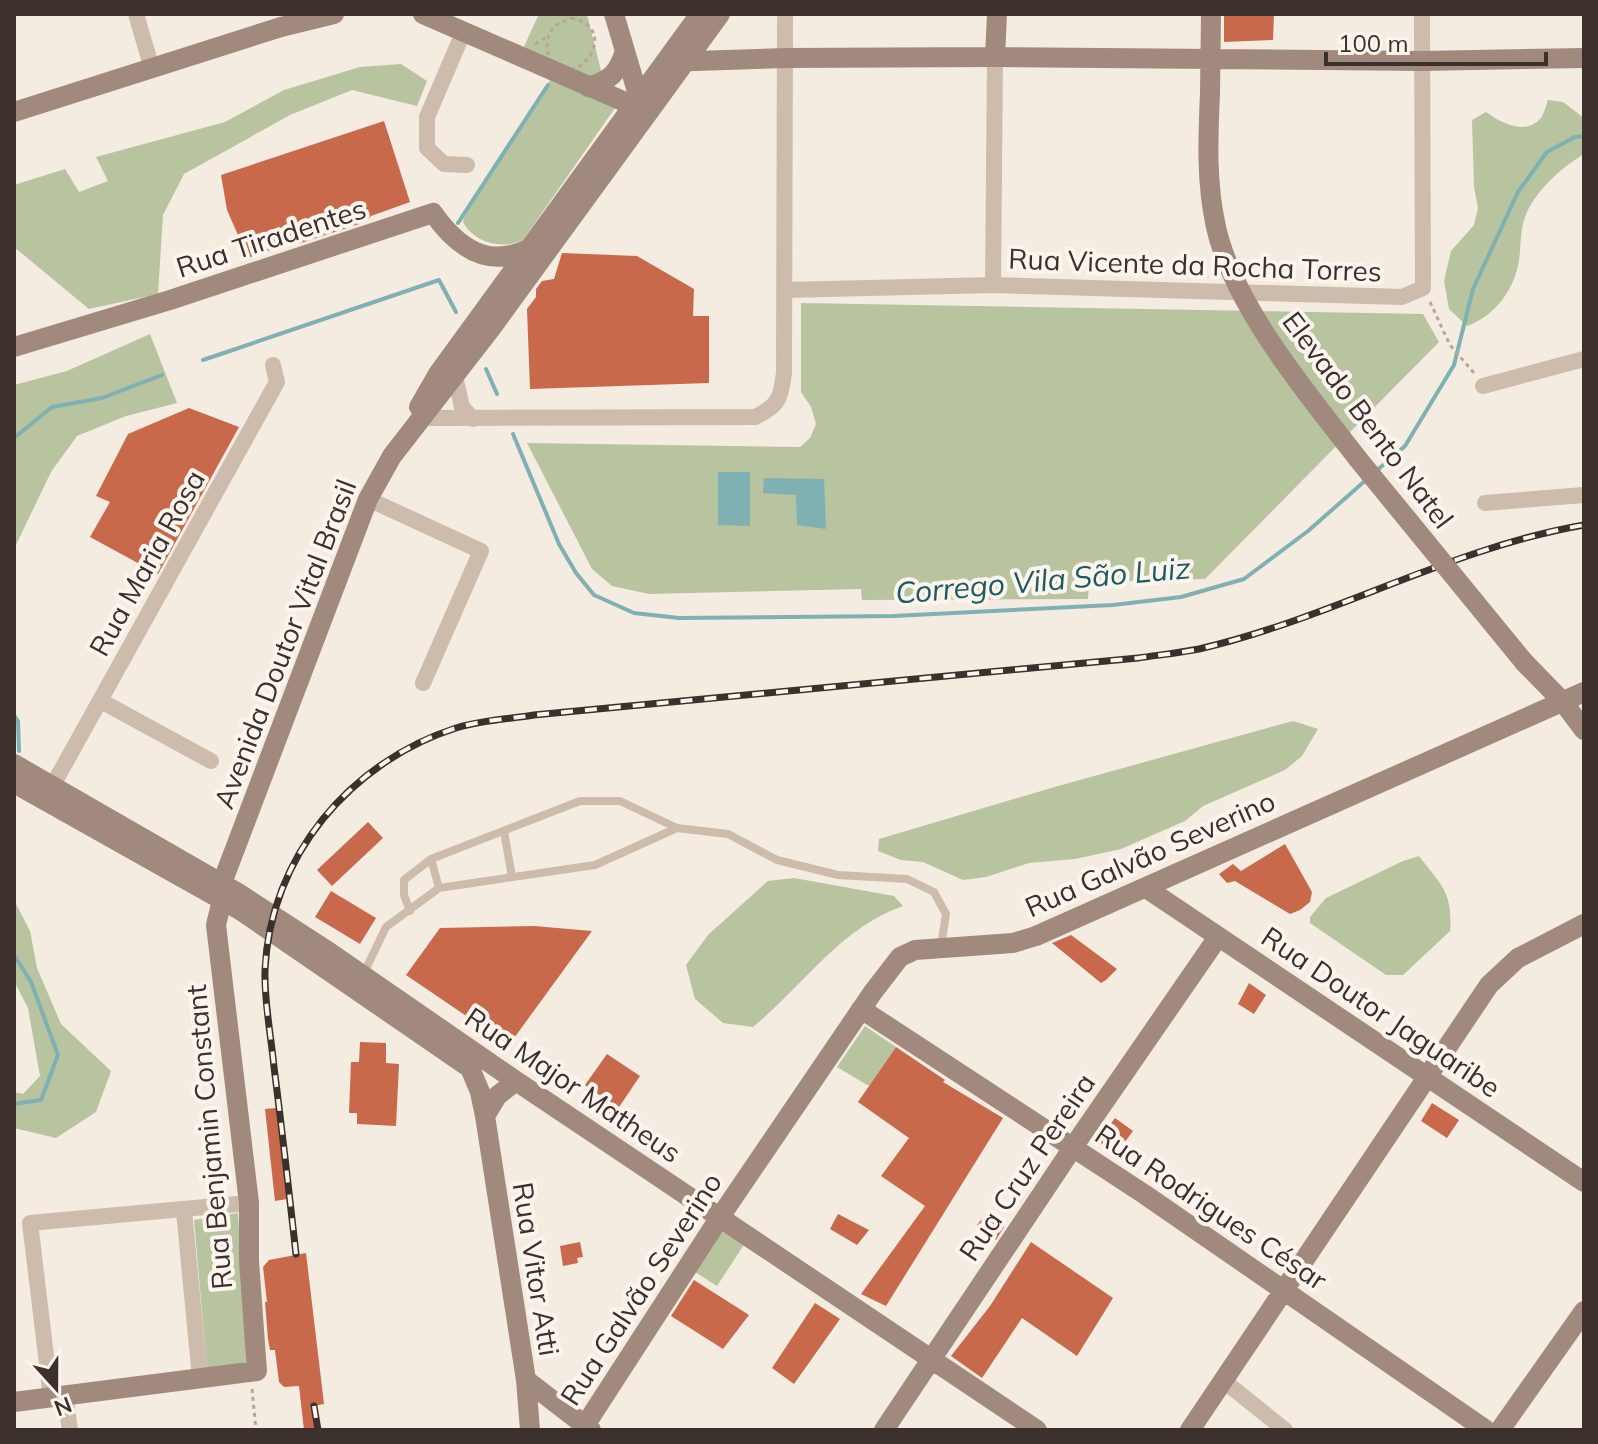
<svg xmlns="http://www.w3.org/2000/svg" width="1598" height="1444" viewBox="0 0 1598 1444" font-family="Mulish,sans-serif">
	<style>
		.green { fill: #b8c4a0 }
		.water { fill: #7fb0b2 }
		.lines { fill: none; stroke-linecap: round; stroke-linejoin: round }
		.stream { stroke: #7fb0b2; stroke-width: 4 }
		.building { fill: #c8694b }
		.path { stroke: #b9a596; stroke-width: 3; stroke-dasharray: 4 4; stroke-linecap: butt }
		.lane { stroke: #cdbbac; stroke-width: 8 }
		.street { stroke: #cdbbac; stroke-width: 16 }
		.secondary { stroke: #a18a7d; stroke-width: 20 }
		.rail-casing { stroke: #3b302b; stroke-width: 7 }
		.rail { stroke: #fbf5ee; stroke-width: 4; stroke-dasharray: 12; stroke-linecap: butt }
		.secondary-bridge { stroke: #a18a7d; stroke-width: 20 }
		.labels { text-anchor: middle; stroke-width: 8; stroke-linejoin: round; paint-order: stroke }
		.street-label { font-size: 28px; fill: #3b302b; stroke: #fbf5ee }
		.water-label { font-size: 30px; font-style: italic; fill: #1f5a5e; stroke: #fbf5ee }
	</style>
	<rect width="100%" height="100%" fill="#f4ebe1"/>
	<path class="green" d="M539,14H587L603,79L560,68L521,53Z
		M401,64L427,81L417,106L352,90L290,115L184,174L163,215L158,294L89,309L14,247V185L65,169L79,192L108,181L96,157L225,122L284,90L360,67Z
		M554,74L615,108L523,240C502,250 474,243 463,222L464,217Z
		M1548,100L1563,102L1584,118V154C1562,167 1534,192 1525,217C1520,231 1521,247 1519,261C1514,290 1495,316 1467,326L1449,309L1444,281L1451,251L1474,225L1478,208L1474,187L1472,120L1486,112C1500,122 1524,136 1540,119C1544,115 1546,105 1548,100Z
		M801,303L1423,314L1439,342L1205,579L1089,582L1088,599L862,600L861,589L649,594L612,586L592,569L527,443L800,447L810,438L816,424L811,407L801,392Z
		M150,334L177,403L126,416L77,436L51,472L14,549V385L67,371Z
		M1293,721L1318,729L1302,756L1285,770L1203,806L1185,821L1121,849L1075,859L1029,863L986,877L963,880L923,862L901,860L878,851L879,839L1058,786Z
		M1419,856C1441,885 1453,892 1450,931L1403,975H1386L1310,923V917L1326,898L1403,861Z
		M794,878L894,896L903,906C840,928 803,986 753,1027L723,1023L695,999L686,965L708,935L768,881Z
		M14,900L30,931L37,968L61,1024L111,1071L96,1112L56,1138L14,1128V1092L23,1094L40,1076L28,1008L14,981Z
		M865,1026L896,1047L869,1086L837,1067Z
		M238,1213L247,1364L207,1369L194,1220Z
		M723,1229L745,1243L717,1286L695,1272Z"/>
	<path class="water" d="M718,472H750V526L718,525Z
		M764,478L824,479L826,529L797,525L796,495L763,493Z"/>
	<g class="lines">
		<path class="stream" d="M458,223L548,85
			M203,360L439,280L456,312
			M486,369L497,394
			M513,434L559,544L576,573L594,595L634,613L679,618L894,616L1113,605L1181,597L1244,579L1308,531L1366,480
			M14,438L52,407L102,398L162,375
			M1375,472L1405,446L1454,365L1473,289L1518,192L1547,152L1575,137L1584,136
			M14,715L18,721L19,751
			M14,955L31,982L58,1055L41,1100L14,1104"/>
	</g>
	<path class="building" d="M1224,14H1274L1273,40L1224,42Z
		M384,121L410,202L371,216L365,222L298,244L290,243L248,258L227,210L221,175Z
		M562,253L637,256L694,289L693,316H709V383L530,389L527,309L536,297V289L542,281L554,279Z
		M189,408L239,427L158,574L90,537L110,502L96,496L128,434Z
		M368,822L383,838L332,886L317,870Z
		M1285,844L1312,892L1310,902L1300,910L1290,914L1235,881L1227,883L1219,874L1233,864L1241,871Z
		M331,891L376,918L360,944L315,917Z
		M534,926L592,931L509,1045L406,975L440,928Z
		M1071,935L1117,969L1106,980L1101,983L1052,943Z
		M1249,983L1266,995L1254,1014L1238,1004Z
		M360,1042L386,1043V1063L399,1064L396,1126L357,1124V1113H349L351,1062H359Z
		M896,1047L945,1080L943,1082L1003,1118L886,1306L861,1294L925,1206L881,1176L909,1138L858,1102Z
		M607,1054L640,1076L613,1116L596,1104L601,1096L585,1085Z
		M1432,1103L1459,1120L1447,1138L1421,1121Z
		M276,1108L287,1199L275,1201L265,1109Z
		M1115,1118L1133,1131L1116,1154L1098,1141Z
		M987,1213L1004,1227L996,1240L977,1225Z
		M838,1214L869,1230L857,1245L830,1229Z
		M580,1242L583,1257L577,1258L578,1263L563,1266L560,1246Z
		M1031,1242L1113,1298L1077,1356L1022,1318L982,1378L951,1356L990,1306Z
		M306,1253L324,1404L313,1406L316,1430H304L299,1386L284,1387L279,1382L275,1350H270L268,1339L265,1302H267L263,1267L269,1260Z
		M694,1280L749,1315L723,1349L671,1316Z
		M815,1303L840,1319L794,1384L772,1368Z"/>
	<g class="lines">
		<path class="path" d="M571,18C622,28 579,90 553,62C545,54 545,36 554,27C557,23 566,21 571,18Z
			M535,44L549,36
			M1430,302L1450,345L1474,373
			M252,1389L256,1430"/>
		<path class="lane" d="M504,831L512,877
			M431,859L439,888
			M410,911L404,895V880L431,859L580,801H620L677,828
			M363,975L386,927L439,888L595,865L677,828L728,834L777,860L838,875L907,879L934,892L946,914L941,946"/>
		<path class="street" d="M136,14L152,69
			M463,33L427,117V148L444,164L467,165
			M993,285L995,57
			M786,290L993,285L1402,297L1423,288L1422,14
			M455,376L462,407L473,419
			M1483,386L1584,359
			M422,418L755,417C778,406 781,399 784,373L785,14
			M368,499L481,551L423,683
			M1485,503L1584,495
			M101,701L211,761
			M53,785L277,382L273,365
			M184,1211L200,1378
			M1224,1381L1285,1430
			M65,1395L70,1430
			M51,1397L30,1223L249,1203"/>
		<path class="secondary" d="M423,14L632,105L643,107
			M614,14L636,88L640,95L648,98
			M995,57L997,14
			M665,62L786,58L995,57L1422,61L1584,58
			M588,87C611,80 618,73 625,51
			M1210,93L1211,14
			M14,112L281,27L334,14
			M14,347L170,300L433,213C457,247 488,270 530,248
			M419,407L438,374L700,14
			M1524,662L1563,702L1584,730
			M14,764L238,893L329,952L516,1081L1037,1430
			M14,783L240,910L470,1068L480,1092L485,1116L526,1380L530,1430
			M1146,888L1584,1182
			M861,1009L1144,1194L1486,1430
			M485,1116L497,1096L516,1081
			M526,1380L591,1430
			M14,1402L257,1371L249,1261V1203L216,925L222,900V883L368,499L392,456L492,327L720,14
			M582,1430L720,1217L873,992L900,957L915,950L1013,943L1036,936L1584,692
			M884,1430L1080,1137L1218,937
			M1190,1430L1489,985L1518,958L1584,924
			M1500,1430L1584,1311"/>
		<g class="rail-casing">
			<path id="rail" d="M296,1254C289,1192 282,1129 274,1067C271,1035 264,1002 265,970C270,857 350,762 456,728C481,720 509,719 534,715L1138,658C1158,655 1179,653 1199,649C1330,619 1450,548 1584,525
				M314,1406L318,1430"/>
		</g>
		<use href="#rail" class="rail"/>
		<path class="secondary-bridge" d="M1210,93C1208,138 1206,182 1216,227C1233,305 1309,396 1358,459C1413,527 1469,594 1524,662"/>
	</g>
	<g class="labels">
		<g class="street-label">
			<text transform="translate(271 238) rotate(-18)" y="10">Rua Tiradentes</text>
			<text transform="translate(1195 265) rotate(2)" y="10">Rua Vicente da Rocha Torres</text>
			<text transform="translate(1368 420) rotate(53)" y="10">Elevado Bento Natel</text>
			<text transform="translate(147 563) rotate(-61)" y="10">Rua Maria Rosa</text>
			<text transform="translate(285 644) rotate(-69)" y="10">Avenida Doutor Vital Brasil</text>
			<text transform="translate(1150 854) rotate(-24)" y="10">Rua Galvão Severino</text>
			<text transform="translate(1381 1012) rotate(34)" y="10">Rua Doutor Jaguaribe</text>
			<text transform="translate(573 1085) rotate(34)" y="10">Rua Major Matheus</text>
			<text transform="translate(209 1137) rotate(-95)" y="10">Rua Benjamin Constant</text>
			<text transform="translate(1027 1167) rotate(-56)" y="10">Rua Cruz Pereira</text>
			<text transform="translate(1211 1207) rotate(34)" y="10">Rua Rodrigues César</text>
			<text transform="translate(536 1269) rotate(81)" y="10">Rua Vitor Atti</text>
			<text transform="translate(641 1289) rotate(-57)" y="10">Rua Galvão Severino</text>
		</g>
		<g class="water-label">
			<text transform="translate(1043 581) rotate(-5)" y="10">Corrego Vila São Luiz</text>
		</g>
	</g>
	<rect width="1598" height="1444" fill="none" stroke="#3b302b" stroke-width="32"/>
	<g transform="translate(56 1388) rotate(159)" stroke="#fbf5ee" stroke-width="6" paint-order="stroke">
	<path d="M0-6L14 30L0 20L-14 30Z" fill="#3b302b"/>
	<text y="-12" font-size="22" font-weight="bold" text-anchor="middle" fill="#3b302b">N</text>
	</g>
	<path d="M1326 52v12h220v-12" fill="none" stroke="#3b302b" stroke-width="4"/>
	<text x="1338" y="52" font-size="24" fill="#3b302b" stroke="#fbf5ee" stroke-width="6" paint-order="stroke">100 m</text>
</svg>
